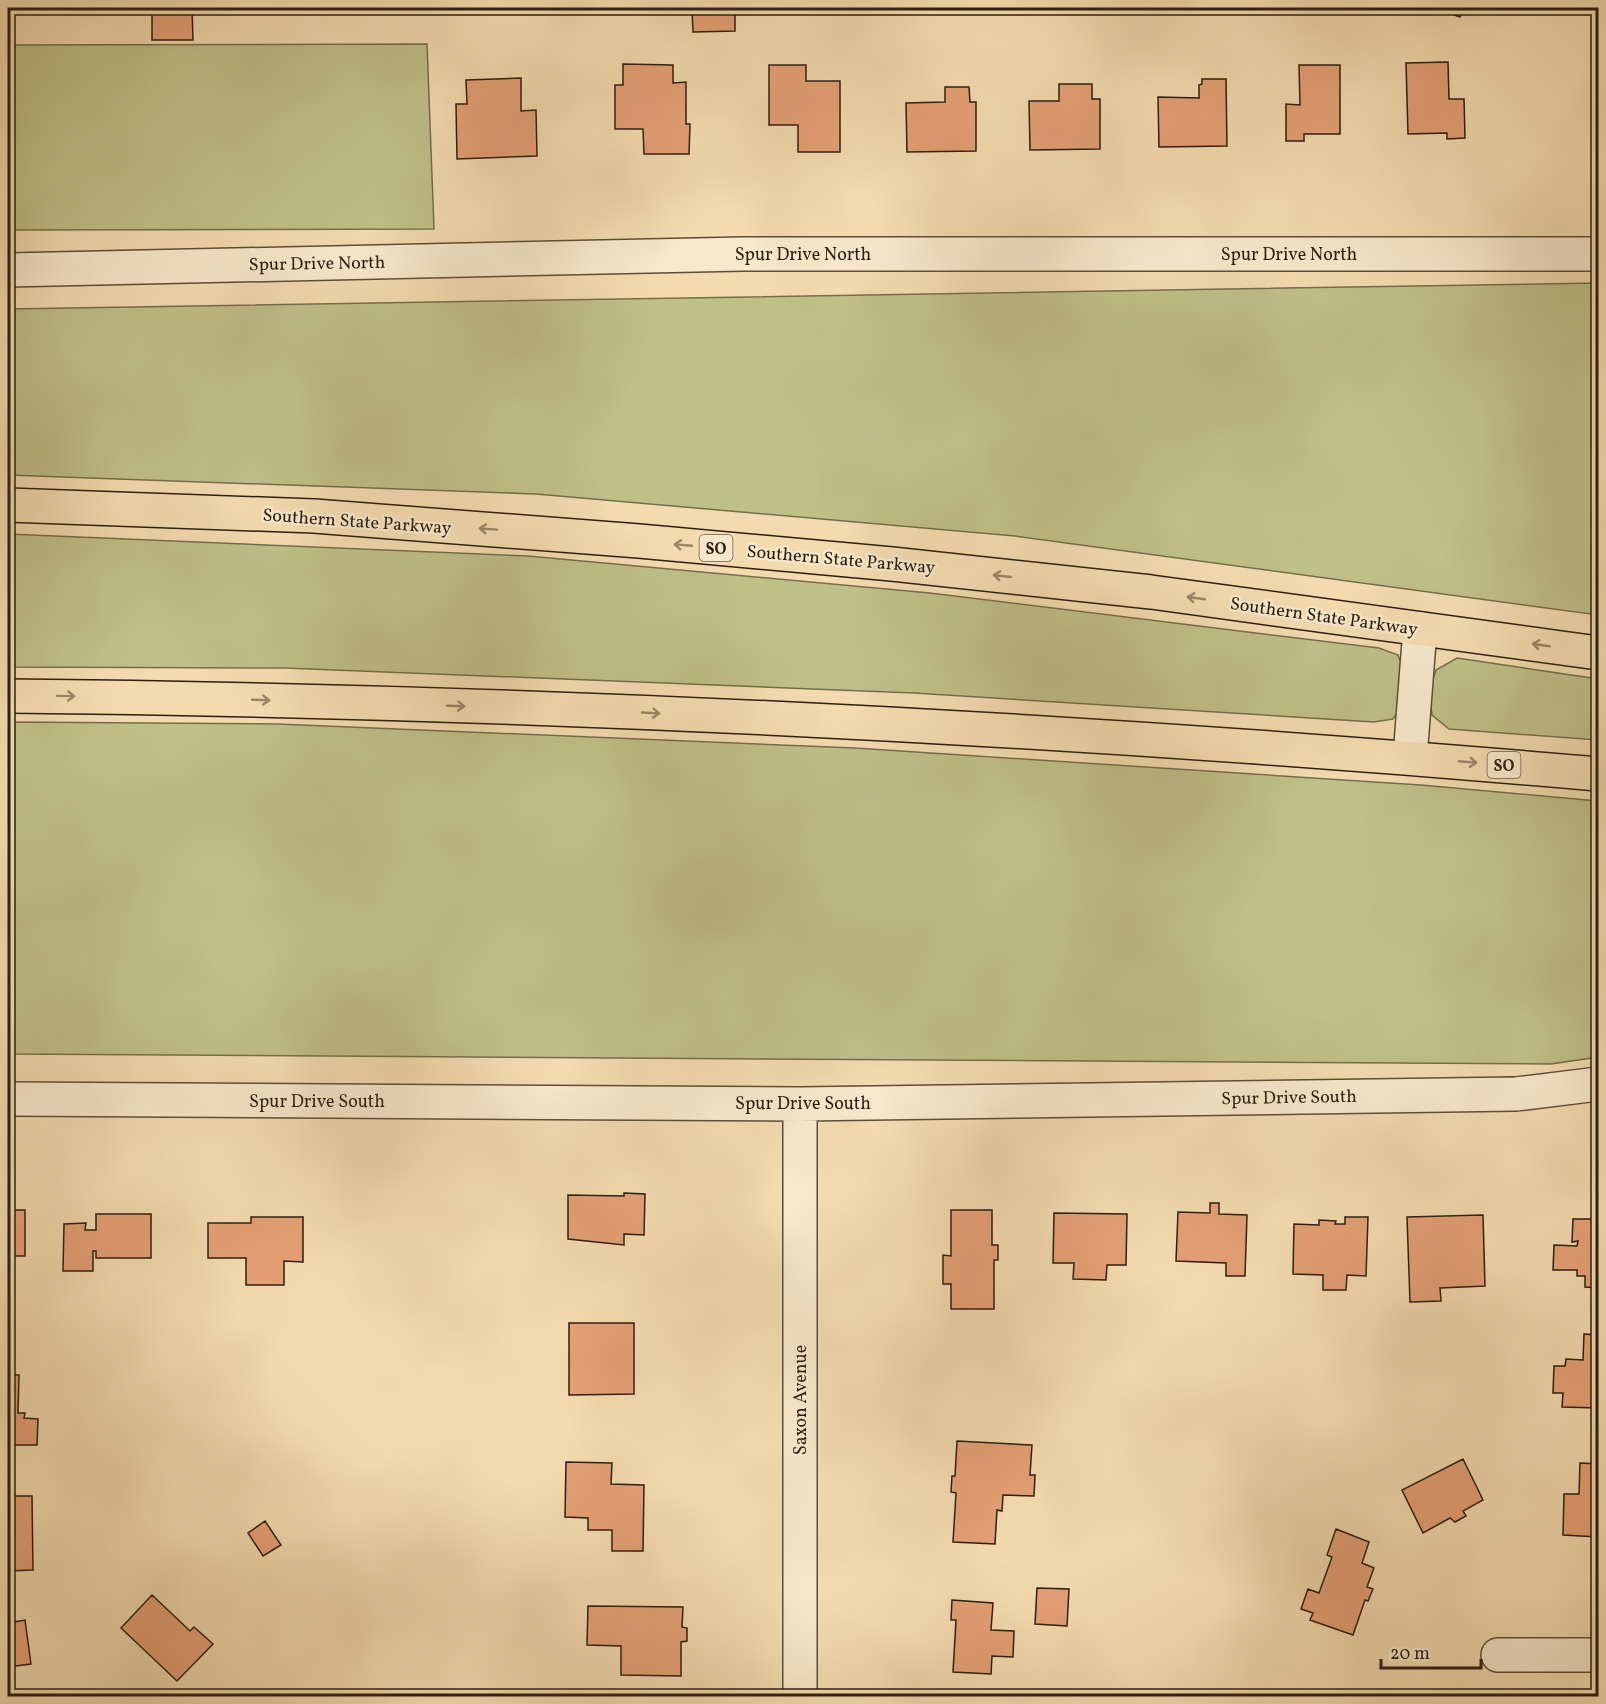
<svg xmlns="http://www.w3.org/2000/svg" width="1606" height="1704" viewBox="0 0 1606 1704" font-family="Vollkorn,serif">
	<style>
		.green { fill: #bfbf88; stroke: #756e4c; stroke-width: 1.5 }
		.building { fill: #e5a075; stroke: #2b1e11; stroke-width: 1.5 }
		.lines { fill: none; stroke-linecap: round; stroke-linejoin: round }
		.minor-casing { stroke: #5d4d38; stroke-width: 36 }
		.highway-casing { stroke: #2b1e11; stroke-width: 36 }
		.minor { stroke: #f7e8cb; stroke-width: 33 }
		.highway { stroke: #f3dbaf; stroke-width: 33 }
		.oneway { stroke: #998668 }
		.labels { text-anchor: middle; stroke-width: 4.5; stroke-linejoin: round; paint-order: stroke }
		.shield { fill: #f7e8cb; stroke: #685b49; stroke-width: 1.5 }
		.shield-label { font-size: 16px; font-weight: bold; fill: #2b1e11 }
		.street-label { font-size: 18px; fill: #2b1e11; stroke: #f7e8cb }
	</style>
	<rect width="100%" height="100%" fill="#f3dbaf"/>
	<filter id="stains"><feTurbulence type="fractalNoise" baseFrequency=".00333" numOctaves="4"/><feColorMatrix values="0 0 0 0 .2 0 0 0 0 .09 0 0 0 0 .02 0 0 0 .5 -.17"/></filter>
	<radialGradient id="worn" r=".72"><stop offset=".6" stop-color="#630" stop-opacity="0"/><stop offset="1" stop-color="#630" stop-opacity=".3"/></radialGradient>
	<path class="green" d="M427,44L434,229L8,230V45Z
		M1598,283V615L1015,536L536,494L8,475V309Z
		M8,534L528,556L930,593L1379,648L1398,655C1407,675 1406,701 1393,719L1374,722L914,693L285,668L8,667Z
		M1457,658L1598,679V740L1449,729L1432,715L1429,691L1436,670Z
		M8,722L278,724L855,748L1421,785L1598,801V1057L1551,1064L8,1054Z"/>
	<path class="building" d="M152,8H192L193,40H152Z
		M1435,8H1464L1460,17Z
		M692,10H735V31L693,32Z
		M1448,62L1449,99H1464L1465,138L1447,139V133L1408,134L1406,63Z
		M623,64L673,65V83L686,82V124H690L689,154H644L643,129H615V85H623Z
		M769,65H806V81H840V152H798V125H769Z
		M1299,65H1340V134H1304V141H1286V104L1300,105Z
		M521,78V111L536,110L537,156L457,159L456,104H467L466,80Z
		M1202,79H1226L1227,146L1159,147L1158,97L1199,98V85L1202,84Z
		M1059,84H1092V99H1100V149L1030,150L1029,101H1059Z
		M945,87H969L970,102H976V151L907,152L906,103L945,102Z
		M624,1193L645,1194L644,1235L624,1234V1245L568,1239V1195L624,1196Z
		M1210,1203H1219V1214L1247,1215L1245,1276H1226V1263L1176,1261L1178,1212L1210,1213Z
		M8,1210H25V1256H8Z
		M951,1210H992V1245H998V1260H994V1309H951V1284H943V1255L951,1256Z
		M1054,1213L1127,1214L1126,1265H1107L1106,1280L1073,1279L1074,1263H1053Z
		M96,1214H151V1258H96V1251H93V1271H63L64,1224L86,1223L85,1230H96Z
		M1483,1215L1485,1286L1440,1288L1441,1301L1410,1302L1407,1217Z
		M251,1217H303V1262L284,1261V1285H246V1258H208V1223H251Z
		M1345,1217H1368L1366,1276L1347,1275L1346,1290H1323V1275L1293,1274L1294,1224L1319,1225V1220L1336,1221L1335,1224H1345Z
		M1573,1219H1598V1288L1585,1287V1276H1577V1270H1553L1554,1245L1577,1246L1578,1241L1572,1242Z
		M569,1323H634V1394L569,1395Z
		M1584,1334L1598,1335V1408L1562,1407L1563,1393H1553L1554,1366H1565L1566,1359L1583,1360Z
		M8,1375H19L18,1413H25L24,1418L38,1419L37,1445H8Z
		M957,1441L1032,1445L1030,1475H1035L1034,1496L1003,1495L1002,1511L997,1510L995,1544L953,1542L956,1493L951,1492L952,1476H955Z
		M1463,1459L1483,1500L1463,1511L1466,1516L1455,1522L1450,1518L1423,1533L1402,1490Z
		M566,1462L612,1463L611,1484L644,1485L643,1551H612V1530H588V1518L565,1517Z
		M1580,1463L1598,1464V1537L1563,1535L1564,1494H1579Z
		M8,1496H32L33,1570L8,1571Z
		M265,1521L281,1545L263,1556L248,1533Z
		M1336,1529L1369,1542L1362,1563L1374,1568L1367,1587L1373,1589L1368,1601L1365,1600L1353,1635L1310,1620L1313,1613L1301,1609L1308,1589L1319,1593L1332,1557L1327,1555Z
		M1037,1588L1069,1589L1067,1626L1035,1624Z
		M152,1595L190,1631L194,1627L213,1644L177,1681L121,1628Z
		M952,1600L993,1603L991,1630L1014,1631L1013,1657L992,1656L991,1674L953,1672L956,1620H951Z
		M588,1606L683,1607L682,1627L687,1628V1641L681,1642V1676L621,1675V1646L587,1645Z
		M25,1620L31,1664L8,1667V1623Z"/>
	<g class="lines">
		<g class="minor-casing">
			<path id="minor" d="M8,270L743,254H1598
				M1410,757L1420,629
				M8,1099L800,1104L1516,1094L1598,1084
				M1498,1655H1598
				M800,1696V1104"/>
		</g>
		<g class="highway-casing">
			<path id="highway" d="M8,505L314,516L639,541L892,564L1151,592L1598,653
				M8,696C538,701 1069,728 1598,774"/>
		</g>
		<use href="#minor" class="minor"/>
		<use href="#highway" class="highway"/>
	</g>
	<defs><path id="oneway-shaft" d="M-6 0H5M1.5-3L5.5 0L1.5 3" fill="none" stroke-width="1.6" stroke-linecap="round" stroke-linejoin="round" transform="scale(1.5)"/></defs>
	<g class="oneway">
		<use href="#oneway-shaft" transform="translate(488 529) rotate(-176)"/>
		<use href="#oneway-shaft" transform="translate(683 545) rotate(-175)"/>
		<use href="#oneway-shaft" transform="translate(1002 576) rotate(-174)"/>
		<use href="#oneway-shaft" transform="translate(1196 598) rotate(-172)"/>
		<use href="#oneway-shaft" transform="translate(1541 645) rotate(-172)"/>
		<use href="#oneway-shaft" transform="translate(66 696) rotate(1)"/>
		<use href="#oneway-shaft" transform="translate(261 700) rotate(2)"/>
		<use href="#oneway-shaft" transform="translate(456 706) rotate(2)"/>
		<use href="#oneway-shaft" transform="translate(651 713) rotate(3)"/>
		<use href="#oneway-shaft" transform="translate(1468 762) rotate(5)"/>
	</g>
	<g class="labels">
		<g class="shield">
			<rect x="699.5" y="535" width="33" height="26" rx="4.5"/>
			<rect x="1487.5" y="752" width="33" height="26" rx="4.5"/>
		</g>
		<g class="shield-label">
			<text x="716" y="554">SO</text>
			<text x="1504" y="771">SO</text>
		</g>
		<g class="street-label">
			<text x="803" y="260">Spur Drive North</text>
			<text x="1289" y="260">Spur Drive North</text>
			<text transform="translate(317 263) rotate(-1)" y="6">Spur Drive North</text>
			<text transform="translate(357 521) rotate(4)" y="6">Southern State Parkway</text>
			<text transform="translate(841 559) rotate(5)" y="6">Southern State Parkway</text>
			<text transform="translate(1324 616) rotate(8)" y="6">Southern State Parkway</text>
			<text transform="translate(1289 1097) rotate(-1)" y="6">Spur Drive South</text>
			<text x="317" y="1107">Spur Drive South</text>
			<text x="803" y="1109">Spur Drive South</text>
			<text transform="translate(800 1400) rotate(-90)" y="6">Saxon Avenue</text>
		</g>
	</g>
	<rect width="1606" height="1704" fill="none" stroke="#f3dbaf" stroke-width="30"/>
	<rect x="9" y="9" width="1588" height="1686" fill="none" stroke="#2b1e11" stroke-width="3"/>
	<rect x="15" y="15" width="1576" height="1674" fill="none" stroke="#2b1e11" stroke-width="1.5"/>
	<path d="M1381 1659v9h100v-9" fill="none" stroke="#2b1e11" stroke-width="3"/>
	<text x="1390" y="1659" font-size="18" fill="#2b1e11" stroke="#f7e8cb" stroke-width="4.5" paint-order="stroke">20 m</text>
	<rect width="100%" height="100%" filter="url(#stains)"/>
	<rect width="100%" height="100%" fill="url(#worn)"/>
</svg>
